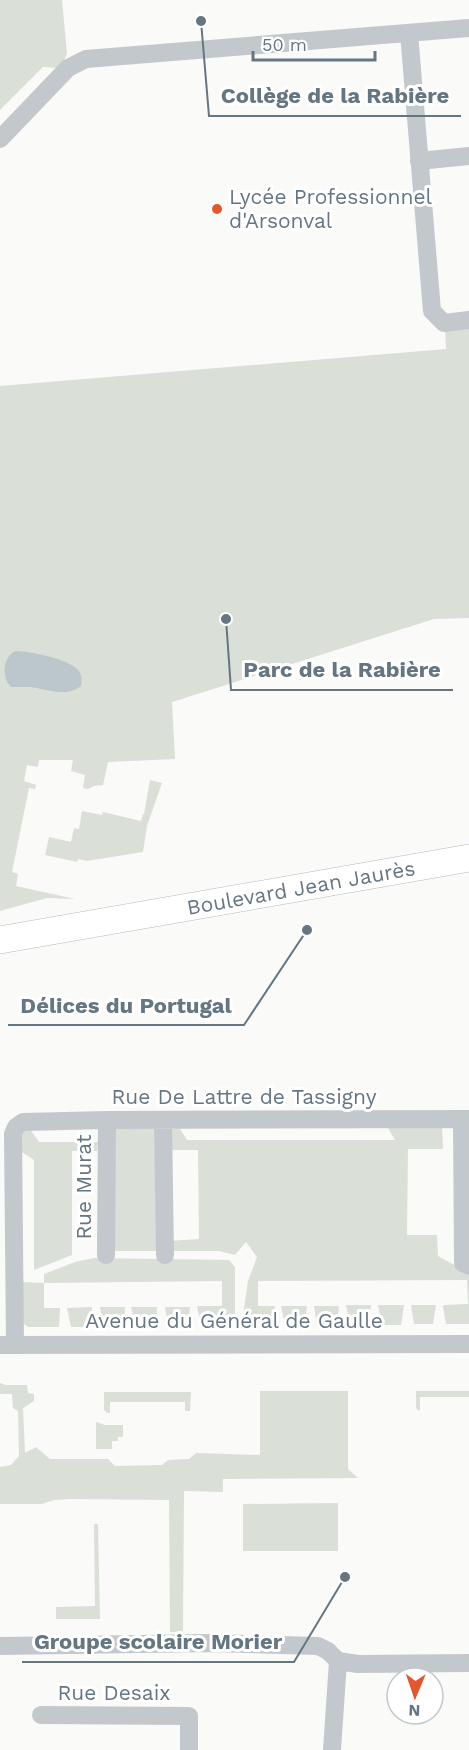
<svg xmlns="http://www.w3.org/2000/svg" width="469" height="1750" viewBox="0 0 469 1750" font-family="'Work Sans',sans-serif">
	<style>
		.green { fill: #dadfd7 }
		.water { fill: #bbc7cb }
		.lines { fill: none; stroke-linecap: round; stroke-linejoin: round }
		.primary-casing { stroke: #b5babe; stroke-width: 28 }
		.street { stroke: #c3c8cc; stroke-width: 18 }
		.primary { stroke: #fff; stroke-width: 27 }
		.poi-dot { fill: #e4572e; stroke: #fff; stroke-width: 2 }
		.labels { text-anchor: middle; stroke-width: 6; stroke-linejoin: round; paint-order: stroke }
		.poi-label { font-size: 21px; fill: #657683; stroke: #fff; text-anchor: start }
		.street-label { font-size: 21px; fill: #657683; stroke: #fff }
		.leader { fill: none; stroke: #657683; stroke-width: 2 }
		.callout-dot { fill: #657683; stroke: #fff; stroke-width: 2 }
		.callout-label { font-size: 22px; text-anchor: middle; font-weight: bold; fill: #657683; stroke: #fff; stroke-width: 6; stroke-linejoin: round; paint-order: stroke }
	</style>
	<rect width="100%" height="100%" fill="#fafaf8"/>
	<path class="green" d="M0,0H62L67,54L60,68L43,67L0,110Z
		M469,326V618L434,619L172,702L175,759L108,762L103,785L94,786L88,789L83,788L85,775L71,771L73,760H39L38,767L27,765L24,781L36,785L35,789L29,788L12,872L18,874L16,886L75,899L47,898L0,911V386L446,349L445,329Z
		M150,780L162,783L147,826L143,852L87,861L78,859L77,862L45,855L49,837L71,842L74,828L79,829L82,811L102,815L103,812L141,821L143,814H144Z
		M387,1126H442L443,1149H408L407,1235H437L438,1256L469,1273V1324H446L443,1307L444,1305L468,1304L467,1280L258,1281V1306H275L272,1325H250L243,1315L248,1281L257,1257L246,1242L235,1255L219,1251H169V1241L199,1239L198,1150H170L171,1129H180L187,1140H395Z
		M159,1127V1251H112V1128Z
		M30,1129L39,1142H98L97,1151H72V1255L34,1270V1160L20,1151C21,1140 19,1133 30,1129Z
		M94,1258L229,1260L235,1267V1325L201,1326L197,1306H222V1281L44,1283V1308H60L59,1327H28L23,1323L22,1282L44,1283V1274L75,1262Z
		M346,1305H371L369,1325H350Z
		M378,1305H404L401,1325H382Z
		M411,1305H436L433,1324H414Z
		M281,1306H307L304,1325H285Z
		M314,1306H339L337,1325H317Z
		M92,1307L91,1327H71L67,1308Z
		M100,1307H125L124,1326H104Z
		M131,1307H157L156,1326H136Z
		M165,1307H190L188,1326H168Z
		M0,1383L6,1385H27L28,1393L34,1394V1401L23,1408L25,1453L36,1447L50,1459H108L115,1466L162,1465L168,1460L189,1459L196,1453L260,1455V1391H348V1469L358,1478L223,1479V1492L184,1491L183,1632H170L169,1500L70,1499L54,1500L42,1504H0V1467L11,1465L19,1456L18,1411L13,1408L12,1394H0Z
		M416,1391H469V1397H420V1410H418L416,1408Z
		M104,1392H191L190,1411H185V1402H110V1413H107L104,1410Z
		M96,1422L105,1425H123V1437H118V1441H112V1449H96Z
		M338,1503V1551H243V1504Z
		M94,1524H98L100,1619H56V1607L95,1606Z"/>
	<path class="water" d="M16,651C32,652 64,658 76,668C82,673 82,679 81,686C65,698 47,689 30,687C24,687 17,687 11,687C1,677 3,656 16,651Z"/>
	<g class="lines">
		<g class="primary-casing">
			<path id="primary" d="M0,940L469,858"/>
		</g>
		<path class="street" d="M409,33L432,311L444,323L469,320
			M0,139L68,68L86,59L469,28
			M419,161L469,156
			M462,1119L463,1263L469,1266
			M163,1120L165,1255
			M106,1255L107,1120
			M15,1344L13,1134L16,1127L23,1122L107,1120L469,1119
			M0,1345L469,1344
			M0,1646L209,1643L318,1646L328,1651L338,1661L332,1750
			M338,1661L358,1664L469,1663
			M41,1715L189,1716V1750"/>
		<use href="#primary" class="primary"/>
	</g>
	<circle class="poi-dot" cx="217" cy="209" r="6"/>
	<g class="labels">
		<g class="poi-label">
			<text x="229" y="204">Lycée Professionnel<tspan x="229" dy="24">d'Arsonval</tspan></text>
		</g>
		<g class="street-label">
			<text transform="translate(301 888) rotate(-10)" y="7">Boulevard Jean Jaurès</text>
			<text x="244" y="1104">Rue De Lattre de Tassigny</text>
			<text transform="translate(84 1187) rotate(-90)" y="7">Rue Murat</text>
			<text x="234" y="1328">Avenue du Général de Gaulle</text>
			<text x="114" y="1700">Rue Desaix</text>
		</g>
	</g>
	<path class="leader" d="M201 21L209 116H461M226 619L231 690H453M307 930L244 1025H8M345 1577L294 1662H22"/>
	<g class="callout-dot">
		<circle cx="201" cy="21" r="6"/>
		<circle cx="226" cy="619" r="6"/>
		<circle cx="307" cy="930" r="6"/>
		<circle cx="345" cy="1577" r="6"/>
	</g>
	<g class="callout-label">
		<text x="335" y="103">Collège de la Rabière</text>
		<text x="342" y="677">Parc de la Rabière</text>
		<text x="126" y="1013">Délices du Portugal</text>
		<text x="158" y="1649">Groupe scolaire Morier</text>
	</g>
	<g transform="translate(415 1696) rotate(182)"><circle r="28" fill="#ffffff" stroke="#c1c8cd" stroke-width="1.5"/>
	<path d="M0-4.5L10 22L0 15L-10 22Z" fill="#e4572e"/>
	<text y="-9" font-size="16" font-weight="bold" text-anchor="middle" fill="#657683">N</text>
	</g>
	<path d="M253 51v9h122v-9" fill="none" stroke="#657683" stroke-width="3"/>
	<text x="262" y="51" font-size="18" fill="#657683" stroke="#ffffff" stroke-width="4.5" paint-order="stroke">50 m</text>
</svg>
